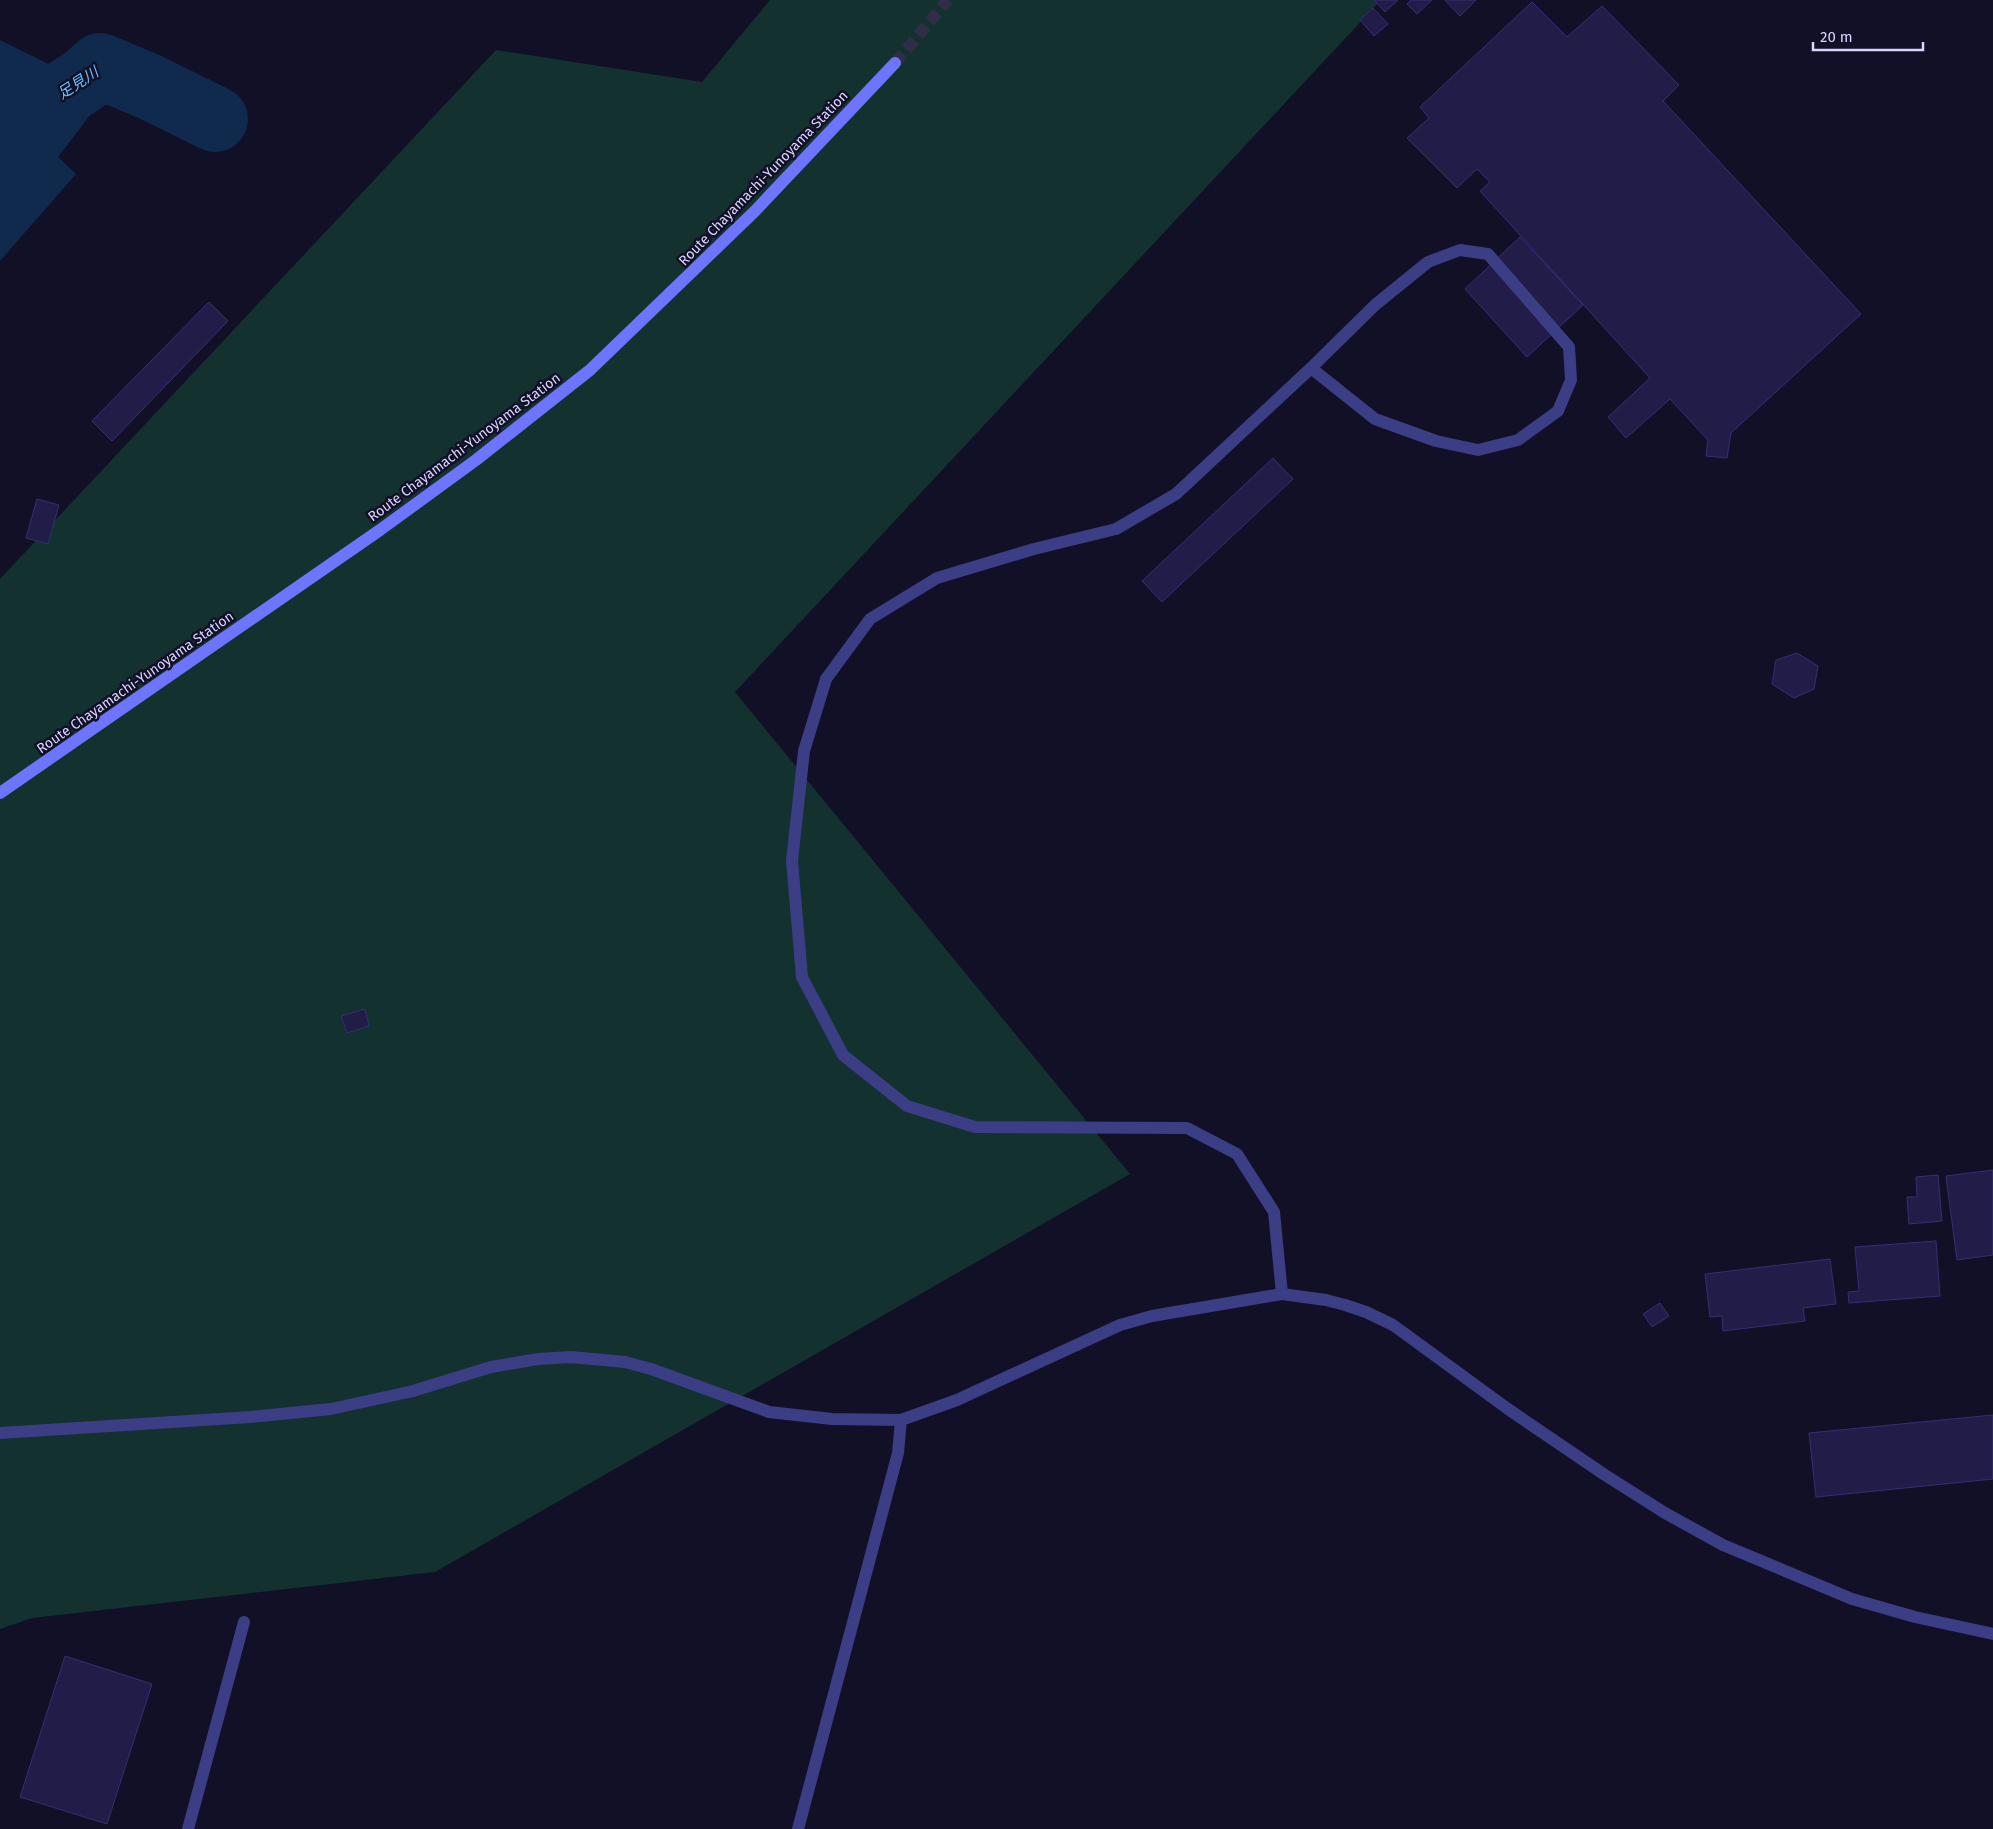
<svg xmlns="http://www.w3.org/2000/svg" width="1993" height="1829" viewBox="0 0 1993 1829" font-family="'Fira Sans','Noto Sans JP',sans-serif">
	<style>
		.green { fill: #13312e }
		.water { fill: #0f2a4c }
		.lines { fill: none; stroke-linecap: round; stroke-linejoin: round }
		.river { stroke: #0f2a4c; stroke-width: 66 }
		.building { fill: #221c48; stroke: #382e73 }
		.secondary-tunnel { stroke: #302e47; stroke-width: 12; stroke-dasharray: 12 6; stroke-linecap: butt }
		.lane { stroke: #3b3d85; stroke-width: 12 }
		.street { stroke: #3b3d85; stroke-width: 12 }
		.secondary { stroke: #6e74fd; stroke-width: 12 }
		.labels { text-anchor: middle; stroke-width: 5; stroke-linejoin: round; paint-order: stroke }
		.street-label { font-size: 14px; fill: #d8d6ff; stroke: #121027 }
		.water-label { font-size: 15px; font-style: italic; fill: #65c0fd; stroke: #121027 }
	</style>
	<rect width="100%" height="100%" fill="#121027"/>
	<path class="green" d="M770,0H1381L735,692L1130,1174L435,1572L32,1618L0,1629V579L496,50L702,82Z"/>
	<path class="water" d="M0,40L91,85L93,100L91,114L58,157L76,174L0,261Z"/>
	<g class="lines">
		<path class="river" d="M0,134L84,80L100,66L150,87L215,119"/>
	</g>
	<path class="building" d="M1374,0H1398L1385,12Z
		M1411,0H1432L1417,14L1407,4Z
		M1445,0H1476L1460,16Z
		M1532,2L1567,37L1602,6L1679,85L1663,101L1861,314L1731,433L1727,458L1706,456L1708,440L1670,399L1626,438L1608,417L1650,378L1480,191L1490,182L1477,169L1457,188L1407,138L1429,118L1420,107Z
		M1373,8L1388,24L1374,36L1360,20Z
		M1520,237L1583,305L1527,357L1465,289Z
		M209,302L228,321L112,441L92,421Z
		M1273,458L1293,479L1162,602L1142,581Z
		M37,499L59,505L48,544L26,538Z
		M1797,653L1818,666L1814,689L1794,698L1772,684L1776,660Z
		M365,1009L369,1026L347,1033L341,1016Z
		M1993,1170V1255L1957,1260L1946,1176Z
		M1938,1175L1942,1221L1909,1224L1907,1197H1917L1916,1177Z
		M1936,1241L1940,1296L1849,1303L1848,1292L1859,1291L1855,1247Z
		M1830,1259L1836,1304L1803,1308L1805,1321L1723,1331L1722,1316L1710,1317L1705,1274Z
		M1660,1303L1669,1316L1652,1327L1643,1314Z
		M1993,1415V1479L1816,1497L1809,1433Z
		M65,1656L152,1684L107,1824L20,1797Z"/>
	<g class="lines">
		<path class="secondary-tunnel" d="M895,63L948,0"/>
		<path class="lane" d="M1282,1294L1274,1212L1237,1154L1187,1128L975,1127L907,1106L843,1055L802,977L792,861L804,751L826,679L870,619L937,578L1034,549L1116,529L1176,494L1311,368L1375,305L1428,262L1460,250L1488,254L1569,347L1571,380L1558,411L1518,440L1478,450L1436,441L1375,419L1311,368"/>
		<path class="street" d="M0,1433L250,1417L331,1409L413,1391L491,1367L538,1359L571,1357L625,1362L651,1369L769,1412L832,1419L901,1420L957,1400L1120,1325L1152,1316L1282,1294L1326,1300L1345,1305L1366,1312L1393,1325L1508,1409L1605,1475L1665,1513L1723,1545L1852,1599L1915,1617L1993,1634
			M188,1829L244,1622
			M798,1829L898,1453L901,1420"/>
		<path class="secondary" d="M0,793L380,530L476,460L590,370L755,211L895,63"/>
	</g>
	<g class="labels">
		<g class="street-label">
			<text transform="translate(763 178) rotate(-46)" y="5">Route Chayamachi-Yunoyama Station</text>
			<text transform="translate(464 447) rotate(-37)" y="5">Route Chayamachi-Yunoyama Station</text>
			<text transform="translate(135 682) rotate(-35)" y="5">Route Chayamachi-Yunoyama Station</text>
		</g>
		<g class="water-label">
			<text transform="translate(78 83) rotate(-33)" y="5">足見川</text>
		</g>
	</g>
	<path d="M1813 42v8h110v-8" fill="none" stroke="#d8d6ff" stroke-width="2.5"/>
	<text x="1820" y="42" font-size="15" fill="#d8d6ff" stroke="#121027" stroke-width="4" paint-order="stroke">20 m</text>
</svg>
